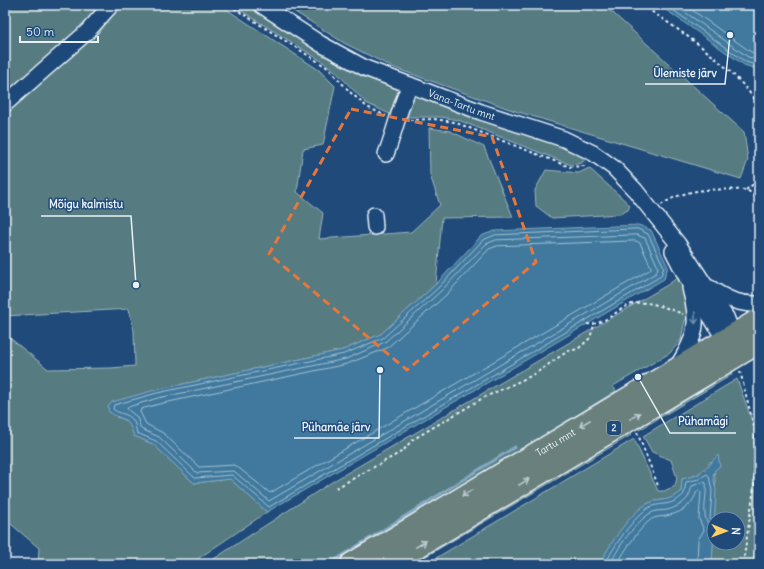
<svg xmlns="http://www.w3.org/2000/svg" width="764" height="569" viewBox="0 0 764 569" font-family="Delius,sans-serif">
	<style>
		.green { fill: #567c82; stroke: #9fb6bd }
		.water { fill: #41799d; stroke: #84a9c1 }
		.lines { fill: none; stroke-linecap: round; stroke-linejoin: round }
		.shore { stroke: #a5c1d4; stroke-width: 1 }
		.stream { stroke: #84a9c1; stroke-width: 3 }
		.minor-casing { stroke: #e8f1f8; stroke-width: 18 }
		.highway-casing { stroke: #e8f1f8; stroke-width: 25 }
		.path { stroke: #e8f1f8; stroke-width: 2; stroke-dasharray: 3 3; stroke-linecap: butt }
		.minor { stroke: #1f4a7a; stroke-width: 15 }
		.highway { stroke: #6a807d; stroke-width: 22 }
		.oneway { stroke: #6f8dac }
		.oneway2 { stroke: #c2cfd3 }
		.marked { fill: none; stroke: #e8773b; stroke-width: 3; stroke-dasharray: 8 5; stroke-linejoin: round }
		.labels { text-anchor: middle; stroke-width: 3; stroke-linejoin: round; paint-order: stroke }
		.shield { fill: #1f4a7a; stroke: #acbfd2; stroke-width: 1 }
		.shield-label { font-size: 9px; font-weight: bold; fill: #e8f1f8 }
		.street-label { font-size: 10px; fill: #e8f1f8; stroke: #1f4a7a }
		.leader { fill: none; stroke: #e8f1f8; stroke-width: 1.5 }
		.callout-dot { fill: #e8f1f8; stroke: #1f4a7a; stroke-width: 1.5 }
		.callout-label { font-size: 11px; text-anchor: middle; font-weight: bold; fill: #e8f1f8; stroke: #1f4a7a; stroke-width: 3; stroke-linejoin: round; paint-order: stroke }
	</style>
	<rect width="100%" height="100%" fill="#1f4a7a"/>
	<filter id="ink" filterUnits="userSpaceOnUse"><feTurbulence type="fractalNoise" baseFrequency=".025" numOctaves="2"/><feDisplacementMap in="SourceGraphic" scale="8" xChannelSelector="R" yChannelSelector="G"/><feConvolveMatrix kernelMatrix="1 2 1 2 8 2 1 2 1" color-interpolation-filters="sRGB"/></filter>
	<g filter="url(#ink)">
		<path class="green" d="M5,5H220L319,70L335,86L323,145L303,149L297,192L323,213L319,239L411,232L440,205L430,175L429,128L450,131L484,147L513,217L442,218L436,284L381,334L343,350L155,390L116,417C129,420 130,424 134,436L153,444L194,483L230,479L267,512L190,564H38L39,548L5,519V334L48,369L111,368L135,366L134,331L129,309L5,316V172L8,149L5,141Z
			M232,5H250L336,59L400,89L394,116L366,103L335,71L323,62Z
			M284,5H601L613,13L744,132L748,160L741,179L515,111L392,67L344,43Z
			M415,94L559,143L587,157L582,163L571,165L458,120L441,117H404L411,95Z
			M589,168L630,205L628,210L620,214L552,218L536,206L535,190L546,170L579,173Z
			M679,276L685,290L691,320H685L681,340L670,353L613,386L616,391L337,564H206L335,480L669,284Z
			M732,370L733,372L730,376L639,430L638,424Z
			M737,379L759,440V525L753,564H712L714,520V543H738V519H714C715,501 718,477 711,461C703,473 696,476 682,479L681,493C666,503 662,498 649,503C633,510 606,548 601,564H426L634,439L658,491H664L675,486L677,478L671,460L652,452L643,436Z
			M627,430L631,435L413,564H401Z"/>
		<path class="water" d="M659,5H759V70L744,65Z
			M639,225L651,230L668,267L664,279L267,512L230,479L194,483L153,444L134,436C127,415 125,422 109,412L108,407L112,402L155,390L343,350L381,334L436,284L481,236L494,231Z
			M718,455L720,466L715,470L713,476L716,490L712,564H601C606,548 633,509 649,503C662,498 666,503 681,492L682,479C689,477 699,476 705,471C710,466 712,460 718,455Z"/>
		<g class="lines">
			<path class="shore" d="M666,5L746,62L759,66
				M675,5L748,57L759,60
				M685,5L751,52L759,54
				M638,229L648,234L664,267L661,276L269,507L232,475L195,478L156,441L137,433C136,429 135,423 133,420C128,413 118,414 113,409L114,405L157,393L344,354L383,338L439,287L483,240L495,235Z
				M637,235L645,238L658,267L656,273L269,501L234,471L197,473L159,437L141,429L137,417L127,409L128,407L158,398L346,359L385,342L442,290L486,244L496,240Z
				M636,241L640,243L651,267V269L270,493L235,465L199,467L163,433L146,424L140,412L141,409L159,404L347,364L387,348L446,295L489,249L497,246Z
				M606,564C610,550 636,514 650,507C662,502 672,507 684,494L686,482L699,479L707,474L709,476L712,491L710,519L714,523
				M611,564C615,550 638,519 651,513C656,510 662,511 667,510C673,509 685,503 688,497C690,494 691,489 692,486L703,482L706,483C708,496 698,523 714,528
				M617,564C624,552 642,523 654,518C659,516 665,517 670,515C683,512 693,504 697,491L699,490L701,492L699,519L704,530L698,540L697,564"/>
			<path class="stream" d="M661,414L723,377
				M329,564L515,447"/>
			<g class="minor-casing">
				<g id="minor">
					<path id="s1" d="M261,5L321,44L365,68L481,112L564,139L593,153L614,168L635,190L678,244L726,317L736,343"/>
					<path d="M5,104L87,32L111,5"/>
					<path d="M386,154C395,131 399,108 410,85"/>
					<path d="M374,215L375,227"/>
					<path d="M673,251L688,280L725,340L731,346"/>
					<path d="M710,288C726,299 740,305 759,304"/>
					<path d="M677,367C696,337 700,324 690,288"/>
				</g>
			</g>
			<g class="highway-casing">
				<g id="highway">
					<path id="s2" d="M352,564L759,320"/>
					<path d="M388,564L759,342"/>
				</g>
			</g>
			<path class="path" d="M229,5L328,68L351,93L367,107L386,116
				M642,5C682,32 733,65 759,106
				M410,120L434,119L454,122L570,167L584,166L586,163
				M746,190L757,181L759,175
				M661,205C687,187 716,189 746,190L752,193L759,202
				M587,324C607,326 619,305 637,303C651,301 669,309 683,314
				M740,371L755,431L754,488L743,564
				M637,432L659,488
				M336,488L403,451L412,440L483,398L533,375L568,351L578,349L590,338L594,325"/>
			<use href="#minor" class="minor"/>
			<use href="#highway" class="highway"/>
		</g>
		<defs><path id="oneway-shaft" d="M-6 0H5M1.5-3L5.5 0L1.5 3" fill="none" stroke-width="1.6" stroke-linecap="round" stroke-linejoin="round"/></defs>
		<use class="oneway" href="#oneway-shaft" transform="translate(695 318) rotate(87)"/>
		<g class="oneway2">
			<use href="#oneway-shaft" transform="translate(635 416) rotate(-31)"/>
			<use href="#oneway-shaft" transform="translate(585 423) rotate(149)"/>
			<use href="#oneway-shaft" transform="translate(524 482) rotate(-31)"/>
			<use href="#oneway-shaft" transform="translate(467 493) rotate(149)"/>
			<use href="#oneway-shaft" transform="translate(421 544) rotate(-31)"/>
		</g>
	</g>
	<path class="marked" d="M351,109L492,137L536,262L407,370L269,254Z"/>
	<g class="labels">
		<rect class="shield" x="607" y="421" width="14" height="14" rx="3"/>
		<g class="shield-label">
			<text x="614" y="431">2</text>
		</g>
		<g class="street-label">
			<text dy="4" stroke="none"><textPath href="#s1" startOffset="225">Vana-Tartu mnt</textPath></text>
			<text dy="4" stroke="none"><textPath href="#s2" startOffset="237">Tartu mnt</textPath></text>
		</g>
	</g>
	<path class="leader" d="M730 35L725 84H645M136 285L131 216H41M638 377L670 433H736M380 370L379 438H294"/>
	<g class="callout-dot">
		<circle cx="730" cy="35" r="4"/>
		<circle cx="136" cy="285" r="4"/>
		<circle cx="638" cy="377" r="4"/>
		<circle cx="380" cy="370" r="4"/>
	</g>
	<g class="callout-label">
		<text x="685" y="77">Ülemiste järv</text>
		<text x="86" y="208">Mõigu kalmistu</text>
		<text x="703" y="425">Pühamägi</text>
		<text x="336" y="431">Pühamäe järv</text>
	</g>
	<rect width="764" height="569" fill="none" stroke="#1f4a7a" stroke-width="20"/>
	<rect x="10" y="10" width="744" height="549" fill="none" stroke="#e8f1f8" stroke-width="1.5" filter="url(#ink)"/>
	<g transform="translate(726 531) rotate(91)"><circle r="19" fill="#1f4a7a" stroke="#6f8dac"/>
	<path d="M0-3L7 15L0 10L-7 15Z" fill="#ffd166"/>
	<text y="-6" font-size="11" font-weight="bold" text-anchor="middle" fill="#e8f1f8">N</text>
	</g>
	<path d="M20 36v6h78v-6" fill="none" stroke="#e8f1f8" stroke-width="2"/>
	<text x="26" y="36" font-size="12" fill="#e8f1f8" stroke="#1f4a7a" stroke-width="3" paint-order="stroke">50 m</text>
</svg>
